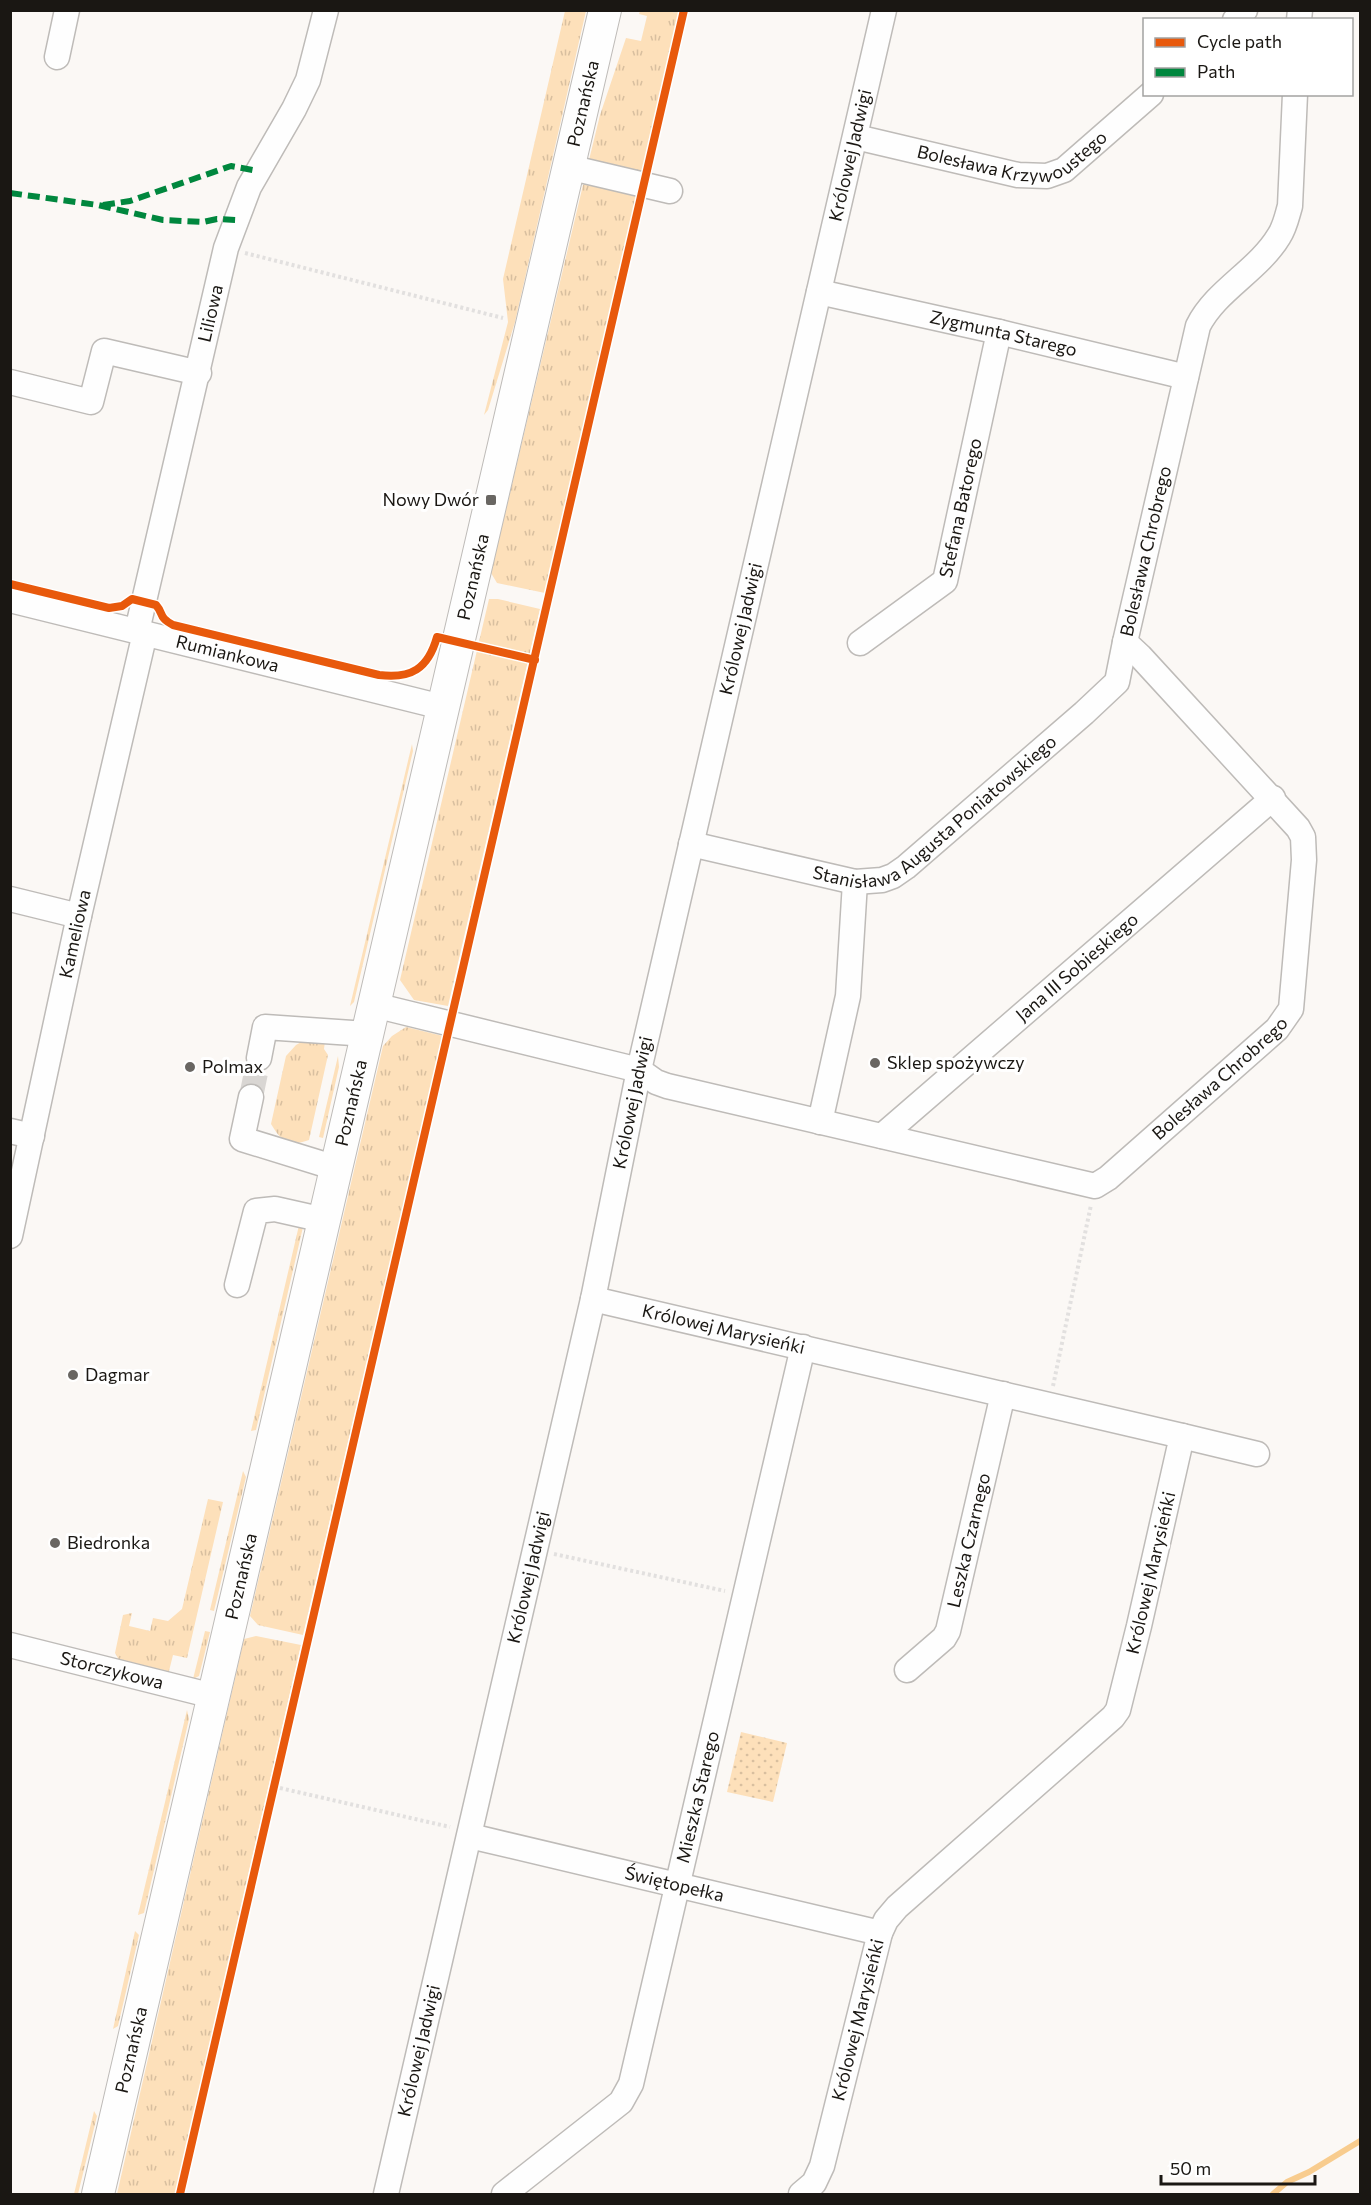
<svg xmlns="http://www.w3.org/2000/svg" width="1371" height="2205" viewBox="0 0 1371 2205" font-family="Commissioner,sans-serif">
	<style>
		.grass { fill: url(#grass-tufts) }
		.park { fill: url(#park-dots) }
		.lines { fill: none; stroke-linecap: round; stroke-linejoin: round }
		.stream { stroke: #f8cc8e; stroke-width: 6 }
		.minor-tunnel { stroke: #d9d6d3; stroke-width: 24; stroke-dasharray: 24 12; stroke-linecap: butt }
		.minor-casing { stroke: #bebbb8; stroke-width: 27 }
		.major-casing { stroke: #bebbb8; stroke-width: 34 }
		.path { stroke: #e2e0df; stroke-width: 4; stroke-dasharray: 3 3; stroke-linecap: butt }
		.minor { stroke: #fefefe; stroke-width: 24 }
		.major { stroke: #fefefe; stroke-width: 32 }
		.quiet { stroke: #00873e; stroke-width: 6; stroke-dasharray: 12 6; stroke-linecap: butt }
		.cycleway-casing { stroke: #fff; stroke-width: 11 }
		.cycleway { stroke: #e8590c; stroke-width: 8 }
		.poi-dot { fill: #696662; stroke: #fff; stroke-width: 2 }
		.labels { text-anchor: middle; stroke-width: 6; stroke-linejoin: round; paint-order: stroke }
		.street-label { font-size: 18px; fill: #1a1713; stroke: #fff }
		.poi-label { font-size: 18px; fill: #1a1713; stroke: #fff; text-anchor: start }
	</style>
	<defs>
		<pattern id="grass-tufts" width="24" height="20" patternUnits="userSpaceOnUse" patternTransform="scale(1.5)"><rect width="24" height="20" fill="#fde0ba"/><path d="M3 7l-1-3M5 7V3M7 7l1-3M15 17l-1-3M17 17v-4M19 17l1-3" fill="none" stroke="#d8bf9f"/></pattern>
		<pattern id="park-dots" width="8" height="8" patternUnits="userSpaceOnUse" patternTransform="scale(1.5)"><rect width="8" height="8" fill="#fde0ba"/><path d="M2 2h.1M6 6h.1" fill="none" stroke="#d8bf9f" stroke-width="1.8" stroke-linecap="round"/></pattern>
	</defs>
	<rect width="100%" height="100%" fill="#fbf8f5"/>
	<path class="grass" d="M565,11H586L515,322L488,410L484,415L508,322L503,279Z
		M640,11H681L642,175L589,160L600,115L626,38L641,41L647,16L639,14Z
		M589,180L637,193L545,593L497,583L491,573L583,185Z
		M489,599H498L540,609L448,1006L414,1000L400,980Z
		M412,744L413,751L354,1002L350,1006Z
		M406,1027L443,1036L303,1635L258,1625L250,1616L383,1046L392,1036Z
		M303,1041H325L324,1049L328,1055L309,1140C289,1147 281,1141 271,1124L286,1056L296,1045Z
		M338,1056L339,1067L323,1138L319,1137Z
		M300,1221L303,1227L256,1430L251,1431Z
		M243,1471L246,1477L214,1611L210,1610Z
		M208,1499L223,1502L187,1658L173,1655L168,1675L119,1660L115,1653L123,1615L132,1613L129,1626L150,1631L153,1618L168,1621L182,1609Z
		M205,1631L210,1632L199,1676L193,1679Z
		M256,1636L301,1645L175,2194H117L244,1639Z
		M187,1710L189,1719L144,1913L138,1915Z
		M135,1931L139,1935L118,2026L113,2029Z
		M94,2111L97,2116L78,2194H74Z"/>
	<path class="park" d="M741,1732L787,1743L773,1802L727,1792Z"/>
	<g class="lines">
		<path class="stream" d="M1273,2194L1287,2182L1309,2172L1360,2141"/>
		<path class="minor-tunnel" d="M251,1097L259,1058"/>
		<g class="minor-casing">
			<g id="minor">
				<path d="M1235,20L1245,10"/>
				<path d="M1299,20L1300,10"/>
				<path d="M57,57L67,10"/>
				<path id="s1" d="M856,137L1018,175L1047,176L1064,170L1151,94"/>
				<path d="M568,167L670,191"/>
				<path id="s2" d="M819,292L999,332L1186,377"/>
				<path d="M10,382L91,402L104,351L199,373"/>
				<path id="s3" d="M10,600L442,707"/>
				<path id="s4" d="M137,631L226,248L249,187L294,109L308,80L326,10"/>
				<path id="s5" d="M860,643L945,581L999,332"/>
				<path id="s6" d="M691,844L855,882L882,880L893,876L906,867L1084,713L1117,682L1125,642"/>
				<path d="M10,899L79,916"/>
				<path id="s7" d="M374,1005L639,1070L656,1082L667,1086L1095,1186L1108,1178L1277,1029L1291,1009L1304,860L1303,837L1298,828L1140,656L1125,642L1198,326C1216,290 1258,271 1279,236C1285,227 1287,216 1290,206L1295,94"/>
				<path d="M259,1058L265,1027L367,1034"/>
				<path d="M251,1097L242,1139L336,1168"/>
				<path d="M820,1122L848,996L855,882"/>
				<path d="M10,1131L32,1136"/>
				<path id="s8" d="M882,1136L1273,798"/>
				<path id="s9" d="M10,1236L79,916L145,633"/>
				<path d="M237,1285L256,1211L275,1209L324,1220"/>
				<path id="s10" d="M593,1299L1182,1436L1139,1626L1118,1710L1113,1717L897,1907L886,1920L880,1933L822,2166L814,2183L801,2194"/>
				<path d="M1182,1436L1257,1454"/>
				<path id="s11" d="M10,1645L213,1696"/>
				<path id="s12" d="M907,1670L944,1638L948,1631L1003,1394"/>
				<path id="s13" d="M470,1836L880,1933"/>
				<path id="s14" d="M386,2194L593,1299L639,1070L884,10"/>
				<path id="s15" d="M504,2194L621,2102L631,2084L803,1347"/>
			</g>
		</g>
		<g class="major-casing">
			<g id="major">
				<path id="s16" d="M98,2194L605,10"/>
			</g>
		</g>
		<path class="path" d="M673,10L689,14
			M245,253L503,318
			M1053,1386L1091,1205
			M554,1554L725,1591
			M280,1788L450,1827"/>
		<use href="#minor" class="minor"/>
		<use href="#major" class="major"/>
		<path class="quiet" d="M10,193L98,205L163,220L203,222L217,219L236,220
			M103,205L130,201L231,166L258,171"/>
		<g class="cycleway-casing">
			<path id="cycleway" d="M10,584L109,608L122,606L132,599L156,605C164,614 158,617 173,625L379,675C411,679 428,669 437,637L535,660
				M180,2194L684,10"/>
		</g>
		<use href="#cycleway" class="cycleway"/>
	</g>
	<g class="poi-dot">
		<rect x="485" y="494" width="12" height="12" rx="3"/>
		<circle cx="875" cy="1063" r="6"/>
		<circle cx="190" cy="1067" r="6"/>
		<circle cx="73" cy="1375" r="6"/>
		<circle cx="55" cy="1543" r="6"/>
	</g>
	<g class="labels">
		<g class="street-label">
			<text dy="6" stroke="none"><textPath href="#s16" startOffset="2146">Poznańska</textPath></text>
			<text dy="6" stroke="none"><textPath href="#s1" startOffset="165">Bolesława Krzywoustego</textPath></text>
			<text dy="6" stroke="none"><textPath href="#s14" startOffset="2091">Królowej Jadwigi</textPath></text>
			<text dy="6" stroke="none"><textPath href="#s4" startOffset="326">Liliowa</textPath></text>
			<text dy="6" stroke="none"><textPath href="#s2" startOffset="189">Zygmunta Starego</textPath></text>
			<text dy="6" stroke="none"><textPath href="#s5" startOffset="180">Stefana Batorego</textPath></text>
			<text dy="6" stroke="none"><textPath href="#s7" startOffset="1540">Bolesława Chrobrego</textPath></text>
			<text dy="6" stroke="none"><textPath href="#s16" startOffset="1660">Poznańska</textPath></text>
			<text dy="6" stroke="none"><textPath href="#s14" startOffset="1605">Królowej Jadwigi</textPath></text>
			<text dy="6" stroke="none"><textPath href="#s3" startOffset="224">Rumiankowa</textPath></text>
			<text dy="6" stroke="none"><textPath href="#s6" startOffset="272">Stanisława Augusta Poniatowskiego</textPath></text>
			<text dy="6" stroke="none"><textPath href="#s9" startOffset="309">Kameliowa</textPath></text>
			<text dy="6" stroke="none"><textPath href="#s8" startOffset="258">Jana III Sobieskiego</textPath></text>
			<text dy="6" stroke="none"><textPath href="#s7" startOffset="910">Bolesława Chrobrego</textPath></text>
			<text dy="6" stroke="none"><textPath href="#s14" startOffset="1119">Królowej Jadwigi</textPath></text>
			<text dy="6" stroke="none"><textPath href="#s16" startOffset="1120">Poznańska</textPath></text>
			<text dy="6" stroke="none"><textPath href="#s10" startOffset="134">Królowej Marysieńki</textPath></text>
			<text dy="6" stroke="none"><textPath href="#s12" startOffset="150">Leszka Czarnego</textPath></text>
			<text transform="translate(1151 1573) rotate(-77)" y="6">Królowej Marysieńki</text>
			<text dy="6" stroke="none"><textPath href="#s16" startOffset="634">Poznańska</textPath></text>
			<text dy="6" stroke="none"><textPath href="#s14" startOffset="633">Królowej Jadwigi</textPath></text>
			<text dy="6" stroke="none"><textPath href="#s11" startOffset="105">Storczykowa</textPath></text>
			<text dy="6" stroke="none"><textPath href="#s15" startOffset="464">Mieszka Starego</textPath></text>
			<text dy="6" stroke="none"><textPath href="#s13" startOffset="210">Świętopełka</textPath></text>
			<text transform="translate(858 2020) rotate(-76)" y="6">Królowej Marysieńki</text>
			<text dy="6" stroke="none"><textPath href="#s16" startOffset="148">Poznańska</textPath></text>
			<text dy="6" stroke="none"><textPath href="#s14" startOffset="147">Królowej Jadwigi</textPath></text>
		</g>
		<g class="poi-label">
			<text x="479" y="506" text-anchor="end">Nowy Dwór</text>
			<text x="887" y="1069">Sklep spożywczy</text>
			<text x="202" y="1073">Polmax</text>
			<text x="85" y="1381">Dagmar</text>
			<text x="67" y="1549">Biedronka</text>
		</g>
	</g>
	<rect width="1371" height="2205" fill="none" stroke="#1a1713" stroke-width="24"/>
	<rect x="1143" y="18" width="210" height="78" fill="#ffffff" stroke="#a3a2a1" stroke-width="1.5"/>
	<rect x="1155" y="38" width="30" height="9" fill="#e8590c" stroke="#a3a2a1" stroke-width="1.5"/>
	<text x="1197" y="48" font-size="18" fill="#1a1713">Cycle path</text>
	<rect x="1155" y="68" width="30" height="9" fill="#00873e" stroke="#a3a2a1" stroke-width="1.5"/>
	<text x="1197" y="78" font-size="18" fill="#1a1713">Path</text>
	<path d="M1161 2175v9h154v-9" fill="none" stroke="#1a1713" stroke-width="3"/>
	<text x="1170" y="2175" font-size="18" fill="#1a1713" stroke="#ffffff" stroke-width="4.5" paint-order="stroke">50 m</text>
</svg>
